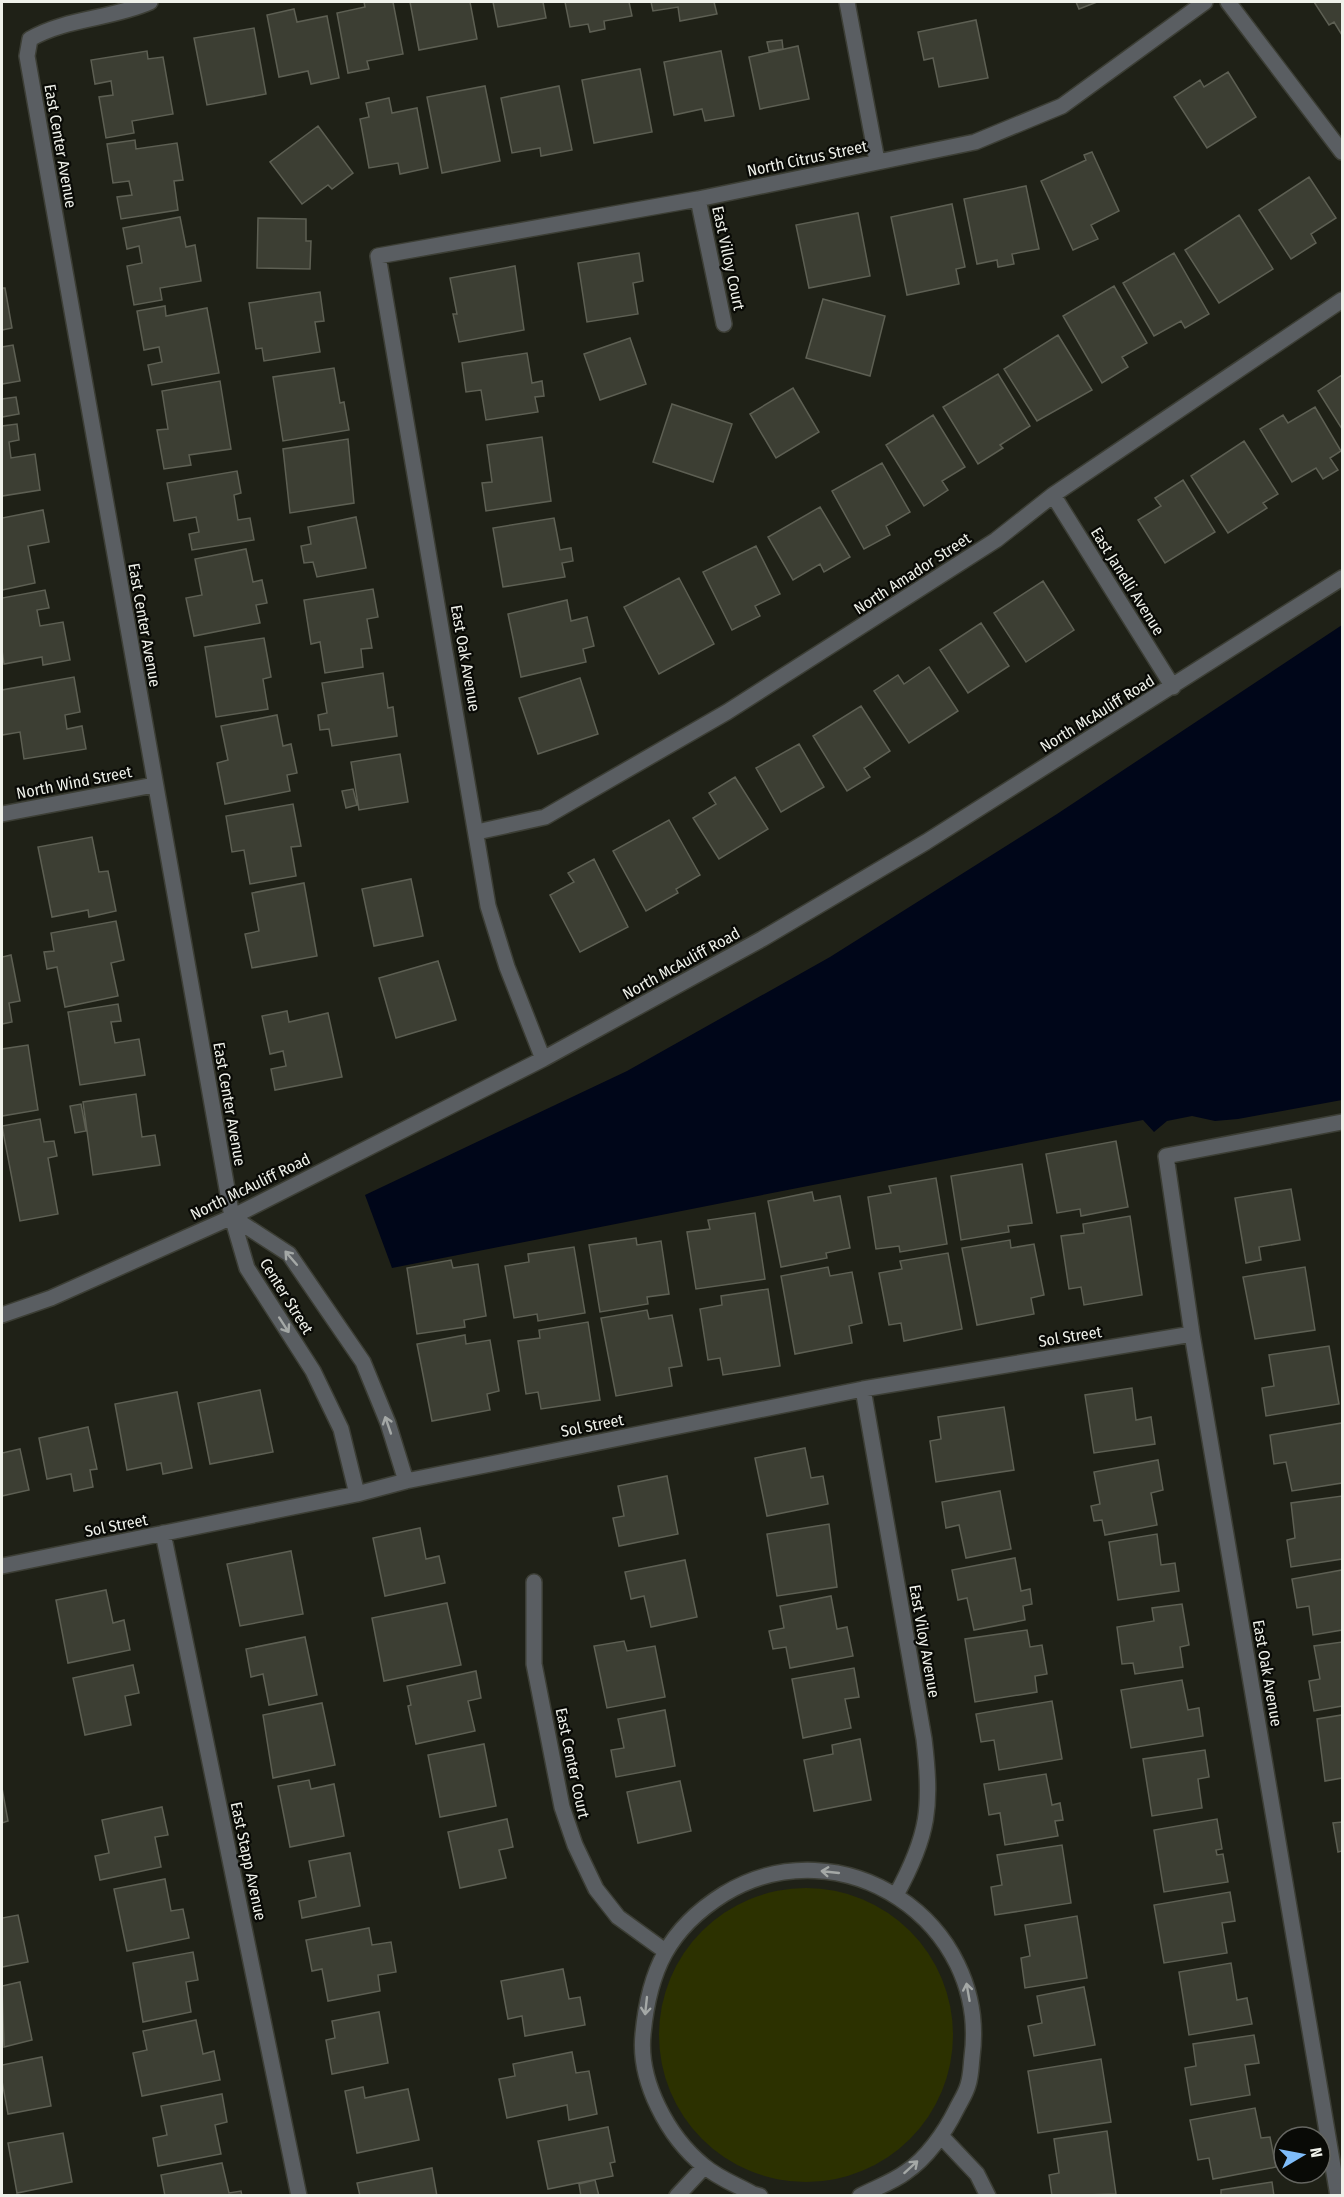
<svg xmlns="http://www.w3.org/2000/svg" width="1344" height="2197" viewBox="0 0 1344 2197" font-family="'Fira Sans Condensed',sans-serif">
	<style>
		.green { fill: #2c3100 }
		.water { fill: #000619 }
		.building { fill: #3c3e33; stroke: #5d5f53; stroke-width: 1.5 }
		.lines { fill: none; stroke-linecap: round; stroke-linejoin: round }
		.minor-casing { stroke: #3c3e35; stroke-width: 18 }
		.minor { stroke: #5a5e62; stroke-width: 15 }
		.oneway { stroke: #a4a8a6 }
		.labels { text-anchor: middle; stroke-width: 4.5; stroke-linejoin: round; paint-order: stroke }
		.street-label { font-size: 16px; fill: #eff1ea; stroke: #090a06 }
	</style>
	<rect width="100%" height="100%" fill="#1f2117"/>
	<path class="green" d="M659 2035a147 147 0 1 1 294 0a147 147 0 1 1-294 0Z"/>
	<path class="water" d="M1342,625V1100L1238,1119L1215,1121L1192,1116L1167,1121L1154,1132L1143,1120L392,1268L365,1195L627,1071L830,957L1057,814Z"/>
	<path class="building" d="M364,2H393L403,54L367,61L369,69L348,73L337,13L365,7Z
		M410,2H470L477,39L419,50Z
		M493,2H543L546,18L498,27Z
		M565,2H629L632,16L604,21L605,29L590,32L588,24L570,27Z
		M651,2H714L717,14L680,21L678,7L653,11Z
		M1076,2H1097L1079,9Z
		M1314,2H1342V35L1334,22L1329,25Z
		M294,9L297,22L327,16L339,78L311,84L308,71L279,77L267,15Z
		M976,20L988,78L939,87L933,58L924,60L918,32Z
		M254,28L266,94L207,105L194,38Z
		M782,40L783,49L769,51L767,42Z
		M798,46L809,99L760,109L749,57Z
		M147,51L148,59L163,57L173,114L132,121L134,133L106,138L99,97L113,95L111,81L95,84L91,60Z
		M721,51L734,116L705,121L702,109L674,115L664,62Z
		M640,69L652,132L594,143L582,80Z
		M1228,72L1256,117L1207,148L1174,97L1200,80L1204,87Z
		M485,86L500,161L442,173L427,97Z
		M559,86L572,150L541,156L540,148L512,153L501,98Z
		M389,98L392,113L417,108L428,168L400,174L398,163L369,168L360,119L369,117L366,103Z
		M318,126L353,173L332,189L328,185L302,204L270,162Z
		M135,140L136,149L177,143L183,180L174,181L178,210L121,219L117,197L132,195L129,181L113,183L107,144Z
		M1092,152L1119,211L1091,225L1098,239L1073,250L1041,181L1086,160L1084,155Z
		M1309,177L1336,218L1311,234L1316,243L1291,259L1259,210Z
		M1026,186L1039,249L1012,254L1014,264L998,267L997,260L977,264L964,199Z
		M952,204L965,267L956,269L959,284L907,295L891,217Z
		M858,213L870,276L809,288L796,225Z
		M1239,215L1273,269L1219,303L1185,250Z
		M180,217L186,247L195,245L201,281L160,288L162,300L134,305L127,266L142,263L139,246L127,249L123,228Z
		M258,218L306,219V241H311L310,269L257,268Z
		M639,253L643,281L633,283L638,314L587,322L578,263Z
		M1174,253L1209,314L1185,328L1181,321L1154,336L1123,283Z
		M515,266L524,330L459,342L453,314H457L450,278Z
		M1114,286L1147,343L1122,357L1128,367L1102,383L1063,316Z
		M2,288H5L12,328L2,330Z
		M320,292L324,321L315,322L320,352L264,361L262,348L256,349L249,303Z
		M823,299L885,316L870,376L806,358Z
		M165,306L166,316L207,308L219,373L152,385L148,365L162,362L159,347L144,350L137,311Z
		M1058,335L1092,390L1037,421L1004,369Z
		M630,338L646,384L600,400L584,354Z
		M13,345L20,381L2,384V347Z
		M527,353L532,383L542,381L544,396L535,397L538,412L486,420L481,390L466,392L462,363Z
		M334,368L340,403L344,402L349,430L283,441L273,377Z
		M998,374L1030,426L1000,445L1003,448L978,464L943,407Z
		M1342,375V429L1318,391Z
		M220,381L231,449L189,455L191,465L164,469L157,430L168,429L162,391Z
		M793,388L819,432L776,458L750,414Z
		M16,397L19,414L2,417V399Z
		M672,404L732,424L713,482L653,462Z
		M1315,407L1341,451L1330,458L1338,470L1323,479L1316,468L1292,482L1260,429L1283,415L1288,423Z
		M933,415L965,467L942,481L948,490L924,506L886,445Z
		M17,424L19,440L9,442L11,458L35,454L40,490L2,496V426Z
		M542,437L551,501L486,511L482,483L492,482L487,445Z
		M348,439L354,503L290,513L283,449Z
		M1244,441L1278,494L1263,503L1267,508L1228,533L1191,476Z
		M882,463L910,512L886,526L890,535L864,549L832,491Z
		M237,471L241,493L234,495L238,520L250,518L254,540L192,550L189,534L199,532L196,517L174,521L167,483Z
		M1183,480L1215,532L1165,563L1138,520L1161,506L1155,498Z
		M820,507L850,557L824,572L820,564L793,580L768,537Z
		M43,510L49,542L28,546L35,583L2,590V518Z
		M356,517L366,568L317,577L313,562L304,563L301,546L311,544L308,527Z
		M554,518L560,550L571,548L573,561L562,563L565,577L503,587L493,528Z
		M756,546L780,594L755,606L760,616L732,630L703,572Z
		M246,549L253,582L262,580L267,603L256,605L260,623L194,636L186,598L202,595L195,559Z
		M679,578L714,644L659,674L624,607Z
		M1043,581L1074,630L1026,662L994,613Z
		M373,589L378,617L367,619L372,648L361,649L363,667L325,673L320,642L311,644L304,600Z
		M45,590L49,608L37,610L40,626L63,622L70,660L43,665L42,657L4,664L2,650V598Z
		M567,600L571,621L587,617L594,646L583,649L586,662L521,677L508,614Z
		M981,623L1009,666L968,693L940,650Z
		M264,638L271,677L263,679L268,709L216,717L205,647Z
		M929,667L958,711L909,743L874,691L898,675L904,684Z
		M383,673L388,708L393,707L397,736L332,746L329,729L320,730L318,715L327,713L322,683Z
		M74,677L80,712L65,715L67,729L82,726L86,749L24,759L20,732L2,735V690Z
		M580,678L598,734L538,754L519,698Z
		M861,706L890,751L864,768L870,777L847,791L813,736Z
		M277,715L283,746L291,744L297,773L287,775L290,791L225,804L217,763L228,760L221,726Z
		M799,744L824,787L781,812L756,768Z
		M400,754L408,802L359,810L351,762Z
		M735,777L768,829L719,859L693,818L716,804L709,793Z
		M353,789L357,805L346,808L342,791Z
		M293,804L301,846L291,847L296,876L250,884L244,850L232,852L226,816Z
		M669,820L700,875L676,889L678,893L646,911L613,851Z
		M92,837L99,872L108,871L116,911L89,917L88,910L52,917L38,847Z
		M594,859L628,927L580,952L550,895L574,882L568,873Z
		M411,879L423,936L374,946L362,889Z
		M304,883L317,956L252,968L245,934L259,931L252,893Z
		M116,921L124,960L111,963L118,996L65,1007L57,967L47,969L44,952L54,951L51,933Z
		M11,955L20,1001L9,1003L12,1022L2,1024V957Z
		M438,961L456,1020L396,1038L379,978Z
		M118,1004L121,1021L111,1022L115,1043L139,1039L145,1075L80,1085L68,1012Z
		M287,1011L289,1022L328,1013L342,1077L275,1090L271,1069L286,1066L283,1051L270,1054L262,1016Z
		M28,1045L38,1110L2,1116V1049Z
		M136,1094L142,1137L155,1135L160,1165L93,1175L83,1102Z
		M81,1104L86,1131L75,1133L70,1106Z
		M40,1119L44,1142L54,1141L57,1156L48,1158L58,1214L20,1221L2,1126Z
		M1116,1141L1128,1207L1081,1216L1080,1209L1057,1213L1046,1154Z
		M1022,1164L1032,1223L1008,1226L1009,1232L961,1240L951,1176Z
		M936,1178L947,1244L900,1252L899,1246L876,1249L868,1197L891,1193L889,1186Z
		M1291,1189L1300,1240L1259,1247L1261,1260L1246,1263L1235,1198Z
		M812,1192L814,1201L840,1196L850,1248L826,1253L827,1258L781,1267L768,1201Z
		M755,1213L765,1279L696,1289L687,1232L710,1229L708,1220Z
		M1130,1216L1142,1295L1084,1305L1081,1287L1069,1289L1061,1236L1084,1233L1083,1224Z
		M636,1238L637,1245L661,1241L669,1294L647,1297L648,1304L600,1312L589,1245Z
		M1010,1240L1011,1248L1034,1244L1044,1295L1031,1298L1034,1314L977,1325L962,1248Z
		M574,1247L585,1313L538,1321L537,1314L514,1318L505,1266L529,1262L528,1254Z
		M948,1253L962,1329L904,1341L901,1323L889,1325L879,1273L902,1269L900,1261Z
		M451,1260L453,1268L478,1264L486,1316L464,1320L465,1327L417,1334L407,1268Z
		M828,1267L830,1276L852,1272L862,1323L849,1326L852,1343L795,1354L781,1276Z
		M1305,1267L1315,1330L1255,1339L1243,1277Z
		M768,1289L780,1366L723,1375L720,1358L708,1360L700,1309L722,1305L721,1296Z
		M647,1310L649,1319L672,1315L682,1366L669,1368L672,1386L616,1396L601,1318Z
		M588,1322L600,1400L541,1409L538,1392L526,1394L518,1341L540,1338L539,1330Z
		M465,1335L466,1344L490,1340L499,1391L487,1394L490,1410L432,1421L417,1344Z
		M1329,1346L1339,1404L1266,1416L1262,1388L1274,1386L1269,1355Z
		M1132,1388L1136,1420L1151,1417L1155,1444L1094,1453L1085,1395Z
		M260,1390L273,1452L210,1464L198,1403Z
		M177,1392L192,1468L163,1474L161,1463L127,1470L115,1404Z
		M1004,1407L1014,1470L936,1482L930,1441L941,1439L938,1417Z
		M1342,1423V1483L1292,1491L1286,1462L1274,1464L1270,1435Z
		M88,1427L97,1469L90,1470L93,1487L74,1491L71,1474L47,1479L39,1438Z
		M805,1448L811,1478L823,1476L828,1504L767,1516L755,1458Z
		M20,1449L29,1490L2,1496V1453Z
		M1158,1460L1163,1490L1151,1493L1157,1525L1105,1535L1102,1520L1094,1521L1091,1506L1100,1504L1094,1472Z
		M667,1476L678,1534L619,1546L613,1518L624,1516L618,1486Z
		M1000,1491L1011,1549L966,1558L959,1525L946,1528L942,1502Z
		M1342,1496V1559L1291,1567L1287,1540L1295,1538L1291,1503Z
		M829,1524L837,1587L777,1596L767,1534Z
		M420,1528L426,1559L439,1556L445,1583L385,1596L373,1538Z
		M1157,1534L1161,1565L1175,1563L1179,1591L1118,1600L1109,1542Z
		M291,1551L303,1614L240,1626L227,1564Z
		M1015,1558L1021,1591L1030,1589L1032,1604L1023,1606L1025,1620L974,1630L967,1598L958,1600L952,1570Z
		M685,1560L697,1617L651,1627L644,1596L631,1599L625,1572Z
		M1342,1570V1630L1313,1635L1309,1606L1297,1608L1292,1579Z
		M106,1590L113,1623L124,1620L130,1650L68,1663L56,1600Z
		M831,1596L837,1629L847,1627L853,1656L790,1668L786,1647L773,1649L769,1631L784,1628L780,1606Z
		M447,1603L461,1665L384,1681L372,1618Z
		M1182,1604L1189,1645L1180,1647L1183,1667L1135,1674L1133,1663L1122,1664L1117,1627L1154,1621L1152,1608Z
		M1027,1630L1030,1647L1042,1645L1047,1674L1035,1676L1037,1692L975,1702L965,1639Z
		M305,1637L317,1695L269,1705L263,1674L251,1677L246,1649Z
		M624,1641L627,1651L655,1646L665,1697L607,1708L594,1646Z
		M1342,1642V1706L1314,1711L1309,1681L1320,1679L1314,1646Z
		M133,1665L139,1693L125,1696L131,1725L85,1735L73,1678Z
		M854,1668L859,1697L845,1699L851,1728L803,1738L792,1679Z
		M476,1671L481,1698L468,1701L475,1731L416,1744L408,1706L411,1705L407,1686Z
		M1182,1680L1188,1710L1199,1708L1203,1736L1131,1748L1121,1690Z
		M1052,1701L1062,1759L999,1770L994,1740L981,1742L976,1714Z
		M322,1703L335,1765L273,1778L263,1715Z
		M665,1710L675,1766L616,1777L611,1750L624,1748L618,1719Z
		M1342,1715V1778L1325,1781L1317,1719Z
		M860,1739L871,1800L814,1811L804,1760L833,1754L832,1745Z
		M484,1744L496,1806L440,1817L428,1755Z
		M1205,1750L1209,1777L1198,1779L1202,1808L1152,1816L1143,1759Z
		M1046,1774L1052,1805L1060,1803L1063,1820L1055,1821L1058,1836L1005,1845L1000,1813L989,1815L984,1784Z
		M309,1780L311,1789L334,1784L344,1836L290,1847L278,1786Z
		M680,1781L691,1831L638,1843L627,1792Z
		M2,1788L8,1821L2,1823Z
		M162,1807L168,1835L155,1837L161,1867L100,1880L95,1856L109,1853L102,1820Z
		M507,1819L513,1847L499,1850L506,1878L460,1888L448,1832Z
		M1217,1819L1222,1849L1216,1850L1217,1855L1223,1854L1228,1882L1164,1892L1154,1830Z
		M1342,1822V1851L1338,1852L1333,1823Z
		M1062,1845L1071,1903L995,1915L991,1887L1002,1885L997,1855Z
		M350,1853L360,1906L302,1918L299,1901L316,1897L309,1861Z
		M165,1879L171,1911L183,1909L189,1938L127,1951L114,1889Z
		M1230,1892L1235,1921L1222,1923L1227,1953L1164,1963L1154,1905Z
		M18,1915L28,1962L2,1967V1918Z
		M1077,1916L1087,1978L1025,1988L1021,1958L1030,1956L1025,1925Z
		M369,1928L372,1945L391,1942L396,1972L378,1975L380,1991L328,2001L322,1969L312,1971L306,1940Z
		M193,1952L198,1980L186,1982L191,2012L143,2022L133,1963Z
		M1231,1963L1237,2000L1247,1998L1252,2024L1189,2035L1179,1972Z
		M563,1969L569,1999L580,1997L585,2025L525,2036L522,2016L508,2019L501,1981Z
		M20,1982L32,2040L4,2047L2,1986Z
		M1084,1987L1095,2045L1034,2056L1028,2026L1042,2023L1037,1996Z
		M379,2012L388,2063L332,2074L326,2040L335,2038L332,2021Z
		M196,2020L203,2054L214,2051L220,2080L142,2096L133,2053L147,2050L143,2031Z
		M1254,2035L1259,2063L1245,2065L1250,2095L1191,2105L1185,2068L1196,2066L1193,2044Z
		M572,2052L576,2073L589,2071L597,2114L569,2120L567,2105L507,2118L499,2079L515,2076L513,2064Z
		M42,2057L51,2106L8,2114L2,2081V2065Z
		M1101,2059L1111,2122L1038,2133L1028,2071Z
		M363,2087L365,2098L408,2089L419,2140L357,2153L345,2091Z
		M222,2094L227,2122L215,2125L221,2154L158,2166L153,2138L167,2135L161,2106Z
		M1255,2108L1261,2138L1270,2137L1276,2167L1213,2179L1209,2158L1198,2160L1190,2120Z
		M608,2127L615,2162L610,2163L613,2176L548,2189L538,2141Z
		M1107,2131L1116,2194L1052,2196L1049,2175L1059,2173L1054,2139Z
		M63,2133L72,2182L17,2193L8,2143Z
		M222,2163L229,2193L241,2191L242,2196H165L161,2175Z
		M432,2168L437,2196H360L357,2183Z
		M595,2180L599,2196H581L579,2184Z
		M1272,2182L1274,2196H1221V2190Z"/>
	<g class="lines">
		<g class="minor-casing">
			<path id="minor" d="M150,2C112,19 66,18 30,39L27,56L232,1217L247,1268L313,1371L341,1429L357,1494
				M847,2L877,161
				M1228,2L1342,152
				M698,199L724,324
				M1053,495L1173,687
				M2,814L154,785
				M477,832L545,817L727,712L996,540L1053,495L1342,300
				M543,1059L507,967L488,906L378,256L698,199L975,142L1062,106L1205,2
				M232,1217L289,1254L363,1362L388,1423L406,1481
				M2,1315L51,1298L232,1217L543,1059L762,939L926,842L1342,578
				M863,1389L924,1739C932,1806 929,1835 896,1895
				M163,1533L299,2196
				M2,1566L357,1494L406,1481L863,1389L1192,1334
				M534,1582V1664L562,1807L575,1845L596,1889L618,1917L665,1951
				M941,2136L977,2174L988,2196
				M677,2196L704,2167
				M760,2196L753,2194C737,2185 718,2178 704,2166C668,2137 638,2081 643,2034C649,1971 668,1929 724,1894C841,1823 990,1921 972,2057C971,2066 971,2076 968,2085C966,2093 960,2102 956,2110C945,2132 927,2158 906,2172C893,2182 875,2188 860,2196
				M1338,2196L1192,1334L1166,1156L1342,1122"/>
		</g>
		<use href="#minor" class="minor"/>
	</g>
	<defs><path id="oneway-shaft" d="M-6 0H5M1.5-3L5.5 0L1.5 3" fill="none" stroke-width="1.6" stroke-linecap="round" stroke-linejoin="round" transform="scale(1.5)"/></defs>
	<g class="oneway">
		<use href="#oneway-shaft" transform="translate(291 1258) rotate(-131)"/>
		<use href="#oneway-shaft" transform="translate(284 1325) rotate(57)"/>
		<use href="#oneway-shaft" transform="translate(388 1425) rotate(-109)"/>
		<use href="#oneway-shaft" transform="translate(830 1872) rotate(-174)"/>
		<use href="#oneway-shaft" transform="translate(968 1992) rotate(-100)"/>
		<use href="#oneway-shaft" transform="translate(646 2006) rotate(96)"/>
		<use href="#oneway-shaft" transform="translate(911 2167) rotate(-42)"/>
	</g>
	<g class="labels">
		<g class="street-label">
			<text transform="translate(61 146) rotate(80)" y="6">East Center Avenue</text>
			<text transform="translate(807 158) rotate(-12)" y="6">North Citrus Street</text>
			<text transform="translate(729 258) rotate(78)" y="6">East Villoy Court</text>
			<text transform="translate(912 573) rotate(-33)" y="6">North Amador Street</text>
			<text transform="translate(1128 581) rotate(58)" y="6">East Janelli Avenue</text>
			<text transform="translate(145 625) rotate(80)" y="6">East Center Avenue</text>
			<text transform="translate(466 658) rotate(80)" y="6">East Oak Avenue</text>
			<text transform="translate(1097 713) rotate(-32)" y="6">North McAuliff Road</text>
			<text transform="translate(74 782) rotate(-11)" y="6">North Wind Street</text>
			<text transform="translate(681 963) rotate(-29)" y="6">North McAuliff Road</text>
			<text transform="translate(230 1104) rotate(80)" y="6">East Center Avenue</text>
			<text transform="translate(250 1186) rotate(-26)" y="6">North McAuliff Road</text>
			<text transform="translate(287 1296) rotate(58)" y="6">Center Street</text>
			<text transform="translate(1070 1336) rotate(-9)" y="6">Sol Street</text>
			<text transform="translate(592 1425) rotate(-11)" y="6">Sol Street</text>
			<text transform="translate(116 1525) rotate(-11)" y="6">Sol Street</text>
			<text transform="translate(925 1641) rotate(80)" y="6">East Viloy Avenue</text>
			<text transform="translate(1268 1673) rotate(80)" y="6">East Oak Avenue</text>
			<text transform="translate(573 1763) rotate(78)" y="6">East Center Court</text>
			<text transform="translate(249 1861) rotate(78)" y="6">East Stapp Avenue</text>
		</g>
	</g>
	<rect width="1344" height="2197" fill="none" stroke="#eff1ea" stroke-width="6"/>
	<g transform="translate(1302 2155) rotate(80)"><circle r="28" fill="#090a06" stroke="#656661" stroke-width="1.5"/>
	<path d="M0-4.5L10 22L0 15L-10 22Z" fill="#7fbdfa"/>
	<text y="-9" font-size="16" font-weight="bold" text-anchor="middle" fill="#eff1ea">N</text>
	</g>
</svg>
